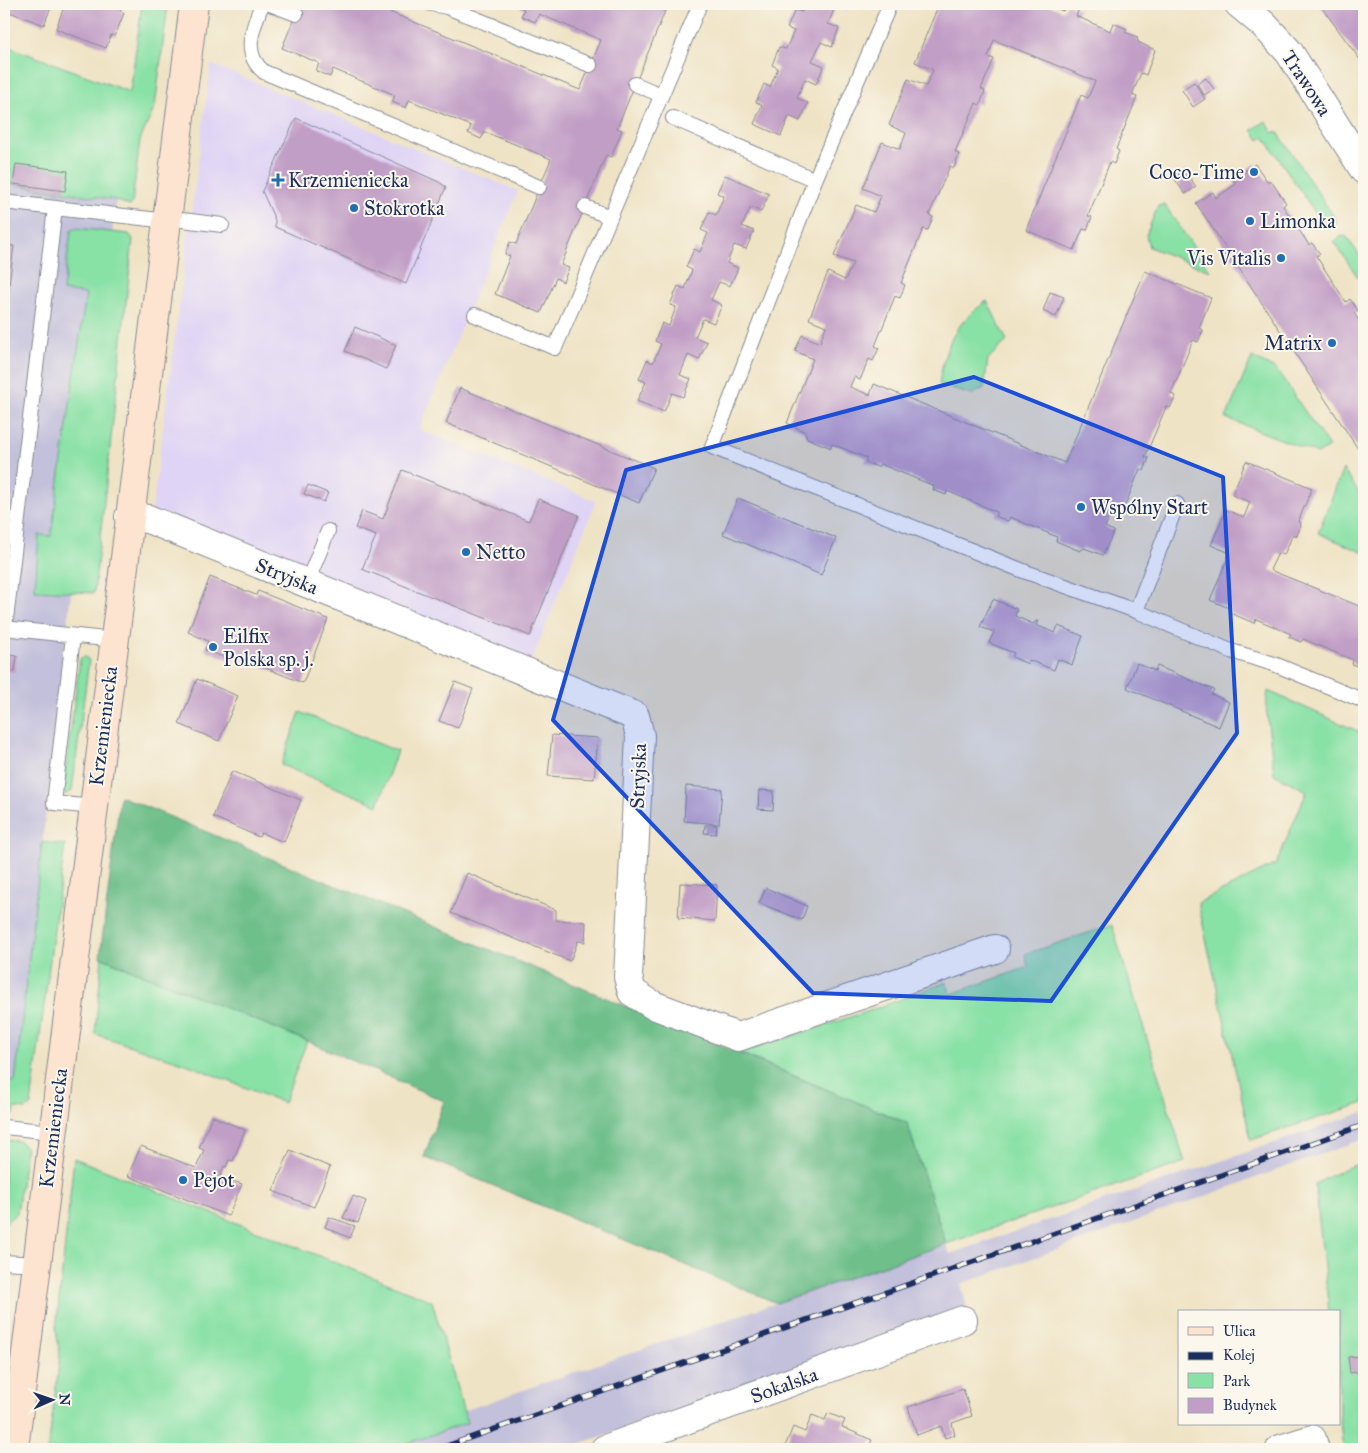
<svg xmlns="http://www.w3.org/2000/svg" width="1368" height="1453" viewBox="0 0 1368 1453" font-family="'IM FELL Great Primer',serif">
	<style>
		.built { fill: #dfd4f5 }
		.industrial { fill: #c3c0db }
		.green { fill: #88e1a5; stroke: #528882 }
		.forest { fill: #6ebf8a; stroke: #447774 }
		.building { fill: #c19ec6 }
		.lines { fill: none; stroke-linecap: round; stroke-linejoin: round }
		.lane-casing { stroke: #858992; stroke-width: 16 }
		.street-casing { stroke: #858992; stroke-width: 30 }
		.secondary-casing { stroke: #858992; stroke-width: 30 }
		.lane { stroke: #fff; stroke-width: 14 }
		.street { stroke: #fff; stroke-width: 28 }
		.secondary { stroke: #fde4d0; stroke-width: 28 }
		.rail-casing { stroke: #1b2f5e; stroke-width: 5.5 }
		.rail { stroke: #fbf7ec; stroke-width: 4; stroke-dasharray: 11; stroke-linecap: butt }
		.marked { fill: #1d4ed8; fill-opacity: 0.2; stroke: #1d4ed8; stroke-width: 4; stroke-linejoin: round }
		.poi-dot { fill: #1f6fb2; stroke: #fbf7ec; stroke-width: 2 }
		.labels { text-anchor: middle; stroke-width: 4; stroke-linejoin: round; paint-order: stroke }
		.street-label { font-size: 20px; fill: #1b2f5e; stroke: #fbf7ec }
		.poi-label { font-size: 20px; fill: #1b2f5e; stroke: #fbf7ec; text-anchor: start }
	</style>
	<rect width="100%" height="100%" fill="#fbf7ec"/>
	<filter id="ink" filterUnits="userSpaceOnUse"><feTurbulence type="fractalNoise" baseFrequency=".02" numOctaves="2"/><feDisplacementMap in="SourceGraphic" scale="10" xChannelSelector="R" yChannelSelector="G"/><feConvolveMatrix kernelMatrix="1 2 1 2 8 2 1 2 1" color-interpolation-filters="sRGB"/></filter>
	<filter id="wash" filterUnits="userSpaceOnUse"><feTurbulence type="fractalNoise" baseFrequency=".0096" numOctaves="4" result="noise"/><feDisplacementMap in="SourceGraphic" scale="20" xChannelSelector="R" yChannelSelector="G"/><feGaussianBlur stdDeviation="1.12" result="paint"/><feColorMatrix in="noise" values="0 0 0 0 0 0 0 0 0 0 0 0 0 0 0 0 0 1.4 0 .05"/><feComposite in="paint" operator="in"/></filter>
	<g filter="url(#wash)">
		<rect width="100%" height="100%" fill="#efe3c5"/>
		<path class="built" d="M211,64L518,191L419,430L596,501L532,660L152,510Z"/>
		<path class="industrial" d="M4,45L116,200L6,1159H4Z
			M1364,1112V1139L961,1284L967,1307L565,1449H353L946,1244L950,1254Z"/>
		<path class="green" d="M142,4H168L155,107L140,140L132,204L129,206L116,200L4,183V45L130,92Z
			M1266,121L1273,133L1277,131L1336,220L1335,225L1327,230L1264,137L1259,140L1252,130Z
			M1164,204L1210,271L1149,247L1146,235L1158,206Z
			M76,228L129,234L133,239L94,593L35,590L39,535L51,536L86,294L63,291L71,231Z
			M1342,236L1347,237L1364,262V286L1334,242Z
			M987,301L1007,341L988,359L984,388L971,395L939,384C945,345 954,324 987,301Z
			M1252,357L1277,370L1329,447L1318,454L1226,418Z
			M1343,469L1364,500V553L1318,533Z
			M84,656L89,660L72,791L66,795L63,789L80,659Z
			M1268,691L1360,732H1364V1103L1251,1140L1198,903L1276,864L1307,791L1274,774L1266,706Z
			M300,712L397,751L378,805L281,765Z
			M42,842L65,845L31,1105L26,1109L15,1108L14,1115L4,1113V1081L15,1082Z
			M1112,925L1185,1162L946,1244L907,1123L740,1053L869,1011L946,982L951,994L1028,967L1025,954Z
			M102,958L307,1041L284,1103L186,1064L95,1034Z
			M4,1140L20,1141L26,1148L17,1213L4,1224Z
			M74,1158L432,1301L467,1423L391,1449H48L60,1356L56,1329Z
			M1364,1162V1449H1343L1339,1412V1312H1329L1315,1184L1344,1169Z"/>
		<path class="forest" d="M120,796L907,1123L946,1244L777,1303L424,1157L444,1101L307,1041L100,957Z"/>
		<g id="blocks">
			<path class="building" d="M4,4H52L44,25L4,10Z
				M65,4H123L120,11L124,13L115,36L111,35L106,48L56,29Z
				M300,4H370L580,90L601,40L539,14L535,22L521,16L524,9L513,4H668L617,128L622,130L611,157L606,155L561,265L569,268L563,282L556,278L541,313L495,294L510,256L505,254L510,242L516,244L551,159L485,132L481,139L468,133L471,126L409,100L406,108L392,102L395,95L333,69L330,77L316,71L319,63L282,48Z
				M805,4H850L847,10L836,5L828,24L839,28L832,47L821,42L812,61L824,66L816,84L805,79L797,98L808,103L800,121L789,116L781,136L754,124L762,105L756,102L764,84L770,87L778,68L772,65L779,47L786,49L794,31L787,28L795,10L802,12Z
				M939,4H1046L1063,11L1067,4L1079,9L1076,16L1110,31L1113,23L1127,29L1125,32L1137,37L1138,42L1155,50L1146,75L1141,73L1132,95L1137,97L1116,149L1119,151L1114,164L1110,162L1088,216L1092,217L1087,230L1083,229L1074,250L1026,230L1081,95L1088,98L1095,81L994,40L988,57L994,59L981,89L985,91L980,105L976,103L955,152L959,154L954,168L950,166L929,215L933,217L928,230L923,229L901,283L905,285L900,298L895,296L875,346L879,348L873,361L869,359L860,380L854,377L850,387L870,395L874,384L1065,463L1145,271L1211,298L1199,328L1203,330L1198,342L1193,340L1171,394L1176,396L1170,408L1166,407L1145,457L1149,458L1144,471L1140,469L1123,510L1114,506L1105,527L1114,531L1103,555L1084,548L1080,551L1056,541L1057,537L1010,517L1008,521L995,516L997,512L947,491L946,495L933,490L934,486L880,464L878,467L865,462L867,458L832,444L831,448L807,438L805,432L787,423L813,359L795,351L802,335L820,343L826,326L809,319L828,272L845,280L853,263L834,256L856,205L874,212L881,196L863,188L882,142L900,149L906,133L889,125L908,79L926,86L933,70L915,62Z
				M1319,4H1364V65L1342,35Z
				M1206,78L1214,89L1204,95L1197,84Z
				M1194,82L1205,99L1193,107L1182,90Z
				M296,118L439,182L446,187L406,284L275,227V220L262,191Z
				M16,164L68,171L65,191L13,184Z
				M1255,164L1267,181H1271L1286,203L1283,206L1309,245L1312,243L1320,254L1316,256L1346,302L1350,299L1358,311L1354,313L1364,328V458L1196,203L1213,192L1216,198L1236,184L1233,179Z
				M1185,170L1196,187L1185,194L1174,178Z
				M725,175L769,194L761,212L751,207L742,226L754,231L746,249L734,245L727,263L738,268L730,286L719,282L711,300L722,305L714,323L703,319L695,337L707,342L699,360L688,355L680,375L691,379L683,397L672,393L664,412L637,401L646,382L639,379L647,360L653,363L661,344L655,341L662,323L669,326L676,307L670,305L678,286L685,289L692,270L686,267L694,249L700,252L708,233L701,230L709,212L716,215L724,196L717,193Z
				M4,245L14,246L5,315H4Z
				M1050,292L1064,297L1056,317L1043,311Z
				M355,327L396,345L386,369L345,351Z
				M460,388L654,468L639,503L446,423Z
				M1246,461L1312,488L1298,522L1301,523L1297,536L1293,534L1284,555L1278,553L1270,570L1364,608V669L1352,664L1353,660L1303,639L1301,642L1289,637L1291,634L1256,619L1254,623L1230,613L1229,608L1210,600L1230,553L1211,545L1226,510L1244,517L1250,502L1232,495Z
				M402,470L529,521L538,499L579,515L530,636L362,569L376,536L355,528L362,511L383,519Z
				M308,485L328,493L324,502L304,494Z
				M738,498L836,538L821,575L723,534Z
				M210,577L256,595L258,591L328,619L303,683L233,655L231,660L205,650L208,641L188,632Z
				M993,599L1017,609L1015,616L1033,624L1036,621H1038L1036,625L1055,633L1058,626L1083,636L1072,665L1058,659L1054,670L1029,660L1028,664L1012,657L1014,653L989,643L994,632L980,627Z
				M4,654L17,656L15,672L4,671Z
				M1137,663L1155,671L1157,666L1214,690L1211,694L1229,702L1219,727L1127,688Z
				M197,679L238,696L219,741L179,724Z
				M455,682L473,689L458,728L439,721Z
				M552,735L598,738L594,779L548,776Z
				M232,771L301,800L284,842L261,833L259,837L213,817Z
				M686,786L722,789L719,824L684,821Z
				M759,790L774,791L773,810L758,809Z
				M705,825H717L716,834L704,833Z
				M467,873L556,910V920L586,922L585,942L578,941L570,961L451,913Z
				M680,883L717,885L715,921L678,918Z
				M766,888L807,906L802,920L759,903Z
				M212,1116L245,1130L233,1161L229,1160L226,1167L224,1166L220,1177L242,1184L228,1216L128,1176L141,1146L196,1168L204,1150L199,1148Z
				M290,1150L330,1167L314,1207L273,1191Z
				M353,1196L366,1201L358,1223L343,1218Z
				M329,1217L355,1226L350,1238L325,1227Z
				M1364,1356V1371L1350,1373L1348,1357Z
				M963,1389L972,1416L952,1423L955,1435L945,1438L941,1426L917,1435L908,1407Z
				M828,1413L845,1420L842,1427L872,1440L868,1449H784L793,1427L805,1432L812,1415L825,1420Z"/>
		</g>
	</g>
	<g filter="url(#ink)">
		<use href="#blocks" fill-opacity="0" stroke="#858992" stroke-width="1"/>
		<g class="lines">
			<g class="lane-casing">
				<path id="lane" d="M262,4C253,28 241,53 264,72L539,187
					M270,4L296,14
					M431,4L447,7L590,65
					M890,4L815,180L712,447L1026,572L1136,611L1231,651L1274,664L1364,701
					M635,84L661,95
					M673,118L815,180
					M4,202L167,221
					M585,207L610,217
					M167,218L222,225
					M475,315L555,348L700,4
					M306,585L328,531
					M1136,611L1177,504
					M4,628L114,640
					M5,628L55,208
					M73,636L54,803L93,807
					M4,1127L52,1132
					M4,1262L36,1264"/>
			</g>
			<g class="street-casing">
				<path id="street" d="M1239,4L1264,25L1289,52L1364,170
					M129,517L148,519L635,716L640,736L628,977L632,992L653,1005L738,1037L995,949
					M605,1449L963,1320
					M1280,1449L1312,1439L1315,1449"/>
			</g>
			<g class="secondary-casing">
				<path id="secondary" d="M14,1449L194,4"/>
			</g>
			<use href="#lane" class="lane"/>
			<use href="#street" class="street"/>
			<use href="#secondary" class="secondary"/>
			<g class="rail-casing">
				<path id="rail" d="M438,1449L1364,1125"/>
			</g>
			<use href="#rail" class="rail"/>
		</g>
	</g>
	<path class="marked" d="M974,377L1223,477L1237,733L1051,1001L813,993L553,720L626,470Z"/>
	<g class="poi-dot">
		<circle cx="1254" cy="172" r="5"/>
		<path d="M275.5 172.5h5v5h5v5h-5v5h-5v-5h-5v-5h5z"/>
		<circle cx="354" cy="208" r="5"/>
		<circle cx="1250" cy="221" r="5"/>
		<circle cx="1281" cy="258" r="5"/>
		<circle cx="1332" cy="343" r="5"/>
		<circle cx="1081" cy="507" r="5"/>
		<circle cx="466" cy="552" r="5"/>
		<circle cx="213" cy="647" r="5"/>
		<circle cx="183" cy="1180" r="5"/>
	</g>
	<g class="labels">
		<g class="street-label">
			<text transform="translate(1307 83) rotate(57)" y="7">Trawowa</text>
			<text transform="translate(287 576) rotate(22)" y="7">Stryjska</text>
			<text transform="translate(103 726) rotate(-83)" y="7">Krzemieniecka</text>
			<text transform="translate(638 776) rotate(-88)" y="7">Stryjska</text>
			<text transform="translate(53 1128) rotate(-83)" y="7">Krzemieniecka</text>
			<text transform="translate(784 1385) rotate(-20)" y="7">Sokalska</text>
		</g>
		<g class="poi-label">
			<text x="1244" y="179" text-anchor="end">Coco-Time</text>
			<text x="288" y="187">Krzemieniecka</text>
			<text x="364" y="215">Stokrotka</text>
			<text x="1260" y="228">Limonka</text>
			<text x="1271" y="265" text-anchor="end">Vis Vitalis</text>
			<text x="1322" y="350" text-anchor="end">Matrix</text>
			<text x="1091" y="514">Wspólny Start</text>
			<text x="476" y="559">Netto</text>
			<text x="223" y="643">Eilfix<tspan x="223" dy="23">Polska sp. j.</tspan></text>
			<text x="193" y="1187">Pejot</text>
		</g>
	</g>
	<rect width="1368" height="1453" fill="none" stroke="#fbf7ec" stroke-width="20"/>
	<rect x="1178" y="1310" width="162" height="115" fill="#fbf7ec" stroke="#a1a7b3"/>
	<rect x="1188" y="1327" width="25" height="8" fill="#fde4d0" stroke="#a1a7b3"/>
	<text x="1223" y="1336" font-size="15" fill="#1b2f5e">Ulica</text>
	<rect x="1188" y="1352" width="25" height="8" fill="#1b2f5e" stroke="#a1a7b3"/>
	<text x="1223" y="1360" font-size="15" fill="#1b2f5e">Kolej</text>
	<rect x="1188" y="1373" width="25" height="15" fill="#88e1a5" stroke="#a1a7b3"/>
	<text x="1223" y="1386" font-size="15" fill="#1b2f5e">Park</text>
	<rect x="1188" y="1398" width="25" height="15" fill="#c19ec6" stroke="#a1a7b3"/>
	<text x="1223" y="1410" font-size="15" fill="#1b2f5e">Budynek</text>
	<g transform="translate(52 1400) rotate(88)" stroke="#fbf7ec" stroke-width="4" paint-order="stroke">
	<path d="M0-4L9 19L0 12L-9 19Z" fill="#1b2f5e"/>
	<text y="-8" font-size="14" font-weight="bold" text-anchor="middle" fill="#1b2f5e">N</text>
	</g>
</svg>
